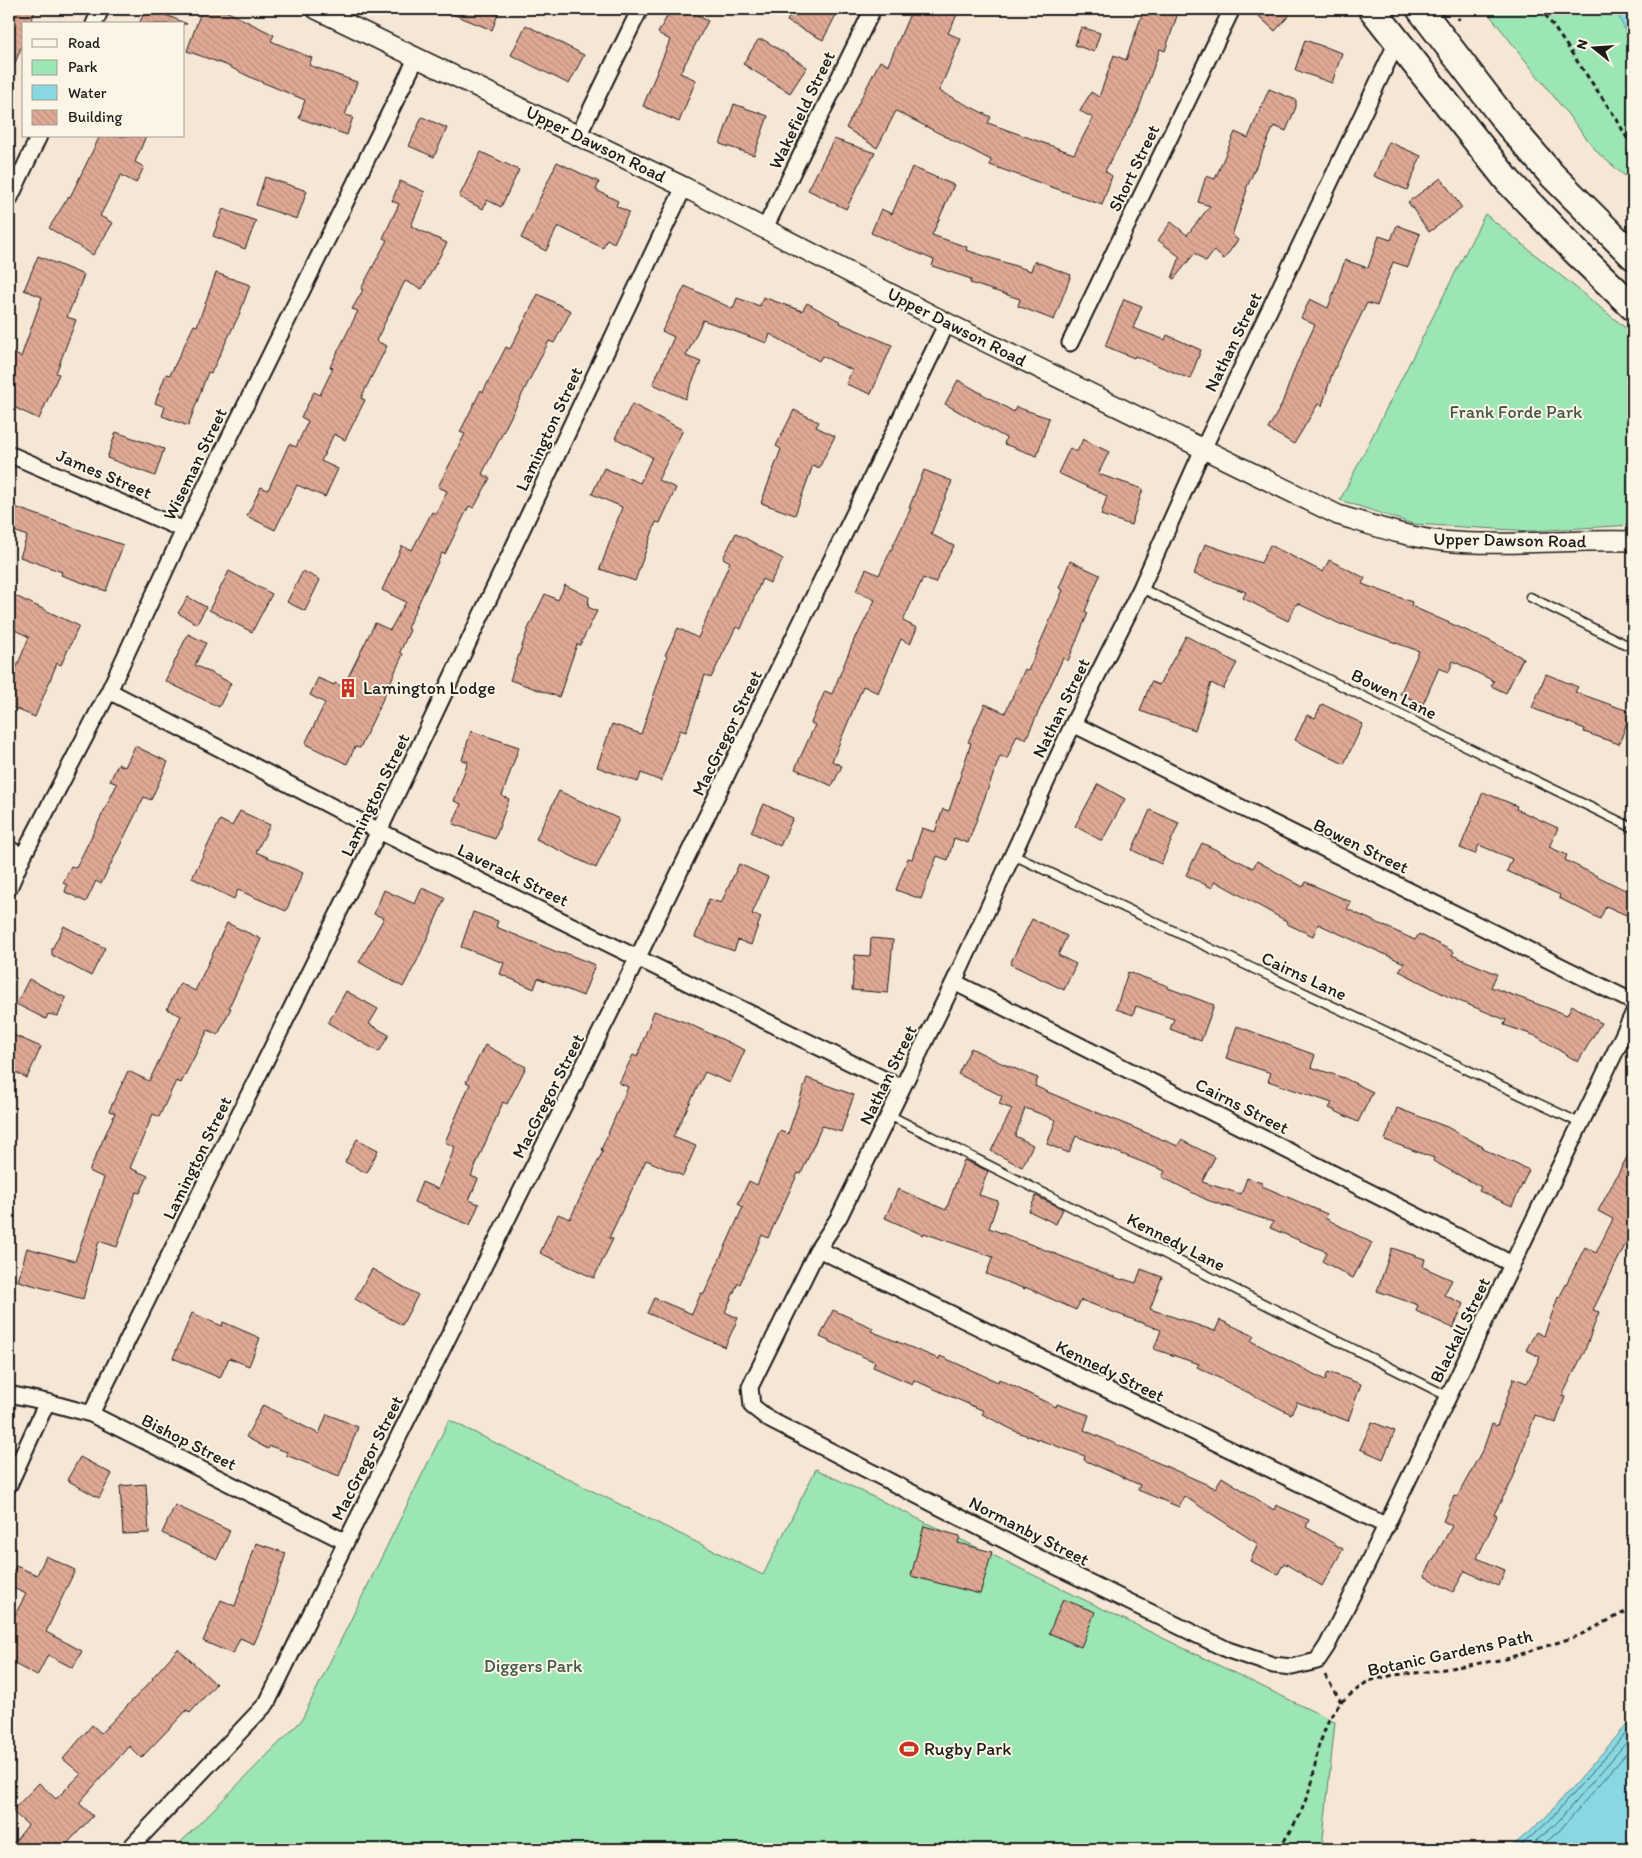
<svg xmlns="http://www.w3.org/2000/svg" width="1642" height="1858" viewBox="0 0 1642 1858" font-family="Itim,sans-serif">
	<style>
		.green { fill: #9ce5b4; stroke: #5c8068 }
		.water { fill: #88d8e3; stroke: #5d8d93 }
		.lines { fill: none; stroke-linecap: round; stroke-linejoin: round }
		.shore { stroke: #47676c; stroke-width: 1 }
		.building { fill: url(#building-back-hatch); stroke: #1c1c1c }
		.service-casing { stroke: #1c1c1c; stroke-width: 11 }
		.minor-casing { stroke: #1c1c1c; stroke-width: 19 }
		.tertiary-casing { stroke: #1c1c1c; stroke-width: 22 }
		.trunk-casing { stroke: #1c1c1c; stroke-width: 30 }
		.path { stroke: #1c1c1c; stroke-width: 3; stroke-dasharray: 5 4; stroke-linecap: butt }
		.service { stroke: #fcf5e5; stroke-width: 8 }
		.minor { stroke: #fcf5e5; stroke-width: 15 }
		.tertiary { stroke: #fcf5e5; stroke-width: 19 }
		.trunk { stroke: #fcf5e5; stroke-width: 26 }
		.labels { text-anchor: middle; stroke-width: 4; stroke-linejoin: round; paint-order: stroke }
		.street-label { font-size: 18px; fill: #1c1c1c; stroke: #fcf5e5 }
		.park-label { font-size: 18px; fill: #42584a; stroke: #fcf5e5 }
		.poi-label { font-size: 18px; fill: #1c1c1c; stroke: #fcf5e5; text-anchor: start }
	</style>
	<defs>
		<pattern id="building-back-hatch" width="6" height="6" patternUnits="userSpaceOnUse" patternTransform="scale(1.25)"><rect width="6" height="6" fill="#dfa995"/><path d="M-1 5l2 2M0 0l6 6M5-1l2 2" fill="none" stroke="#bf9180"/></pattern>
	</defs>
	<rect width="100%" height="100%" fill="#f6e6d5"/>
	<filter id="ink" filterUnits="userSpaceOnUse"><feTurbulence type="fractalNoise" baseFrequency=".02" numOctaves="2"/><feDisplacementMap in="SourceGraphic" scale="10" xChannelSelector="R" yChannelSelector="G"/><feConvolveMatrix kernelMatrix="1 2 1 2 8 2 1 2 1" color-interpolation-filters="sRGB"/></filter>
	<g filter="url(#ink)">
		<path class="green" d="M1485,9H1633V183L1598,153Z
			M1485,214L1633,334V525L1530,531L1413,524L1340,500Z
			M449,1420L763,1575L816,1469L1335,1722L1322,1848L1324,1849H174L301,1721Z"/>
		<path class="water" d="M1612,9H1633V47L1619,17Z
			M1633,1718V1849H1509L1545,1818Z"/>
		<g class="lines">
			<path class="shore" d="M1517,1849L1549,1821L1633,1725
				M1526,1849L1554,1826L1633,1735
				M1538,1849L1559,1831L1633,1746"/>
		</g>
		<path class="building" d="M9,9H36L30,24H24V40L10,76Z
			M146,9H152L187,24H139Z
			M202,9H218L228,12L274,35L271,41L312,58L309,65L357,82L345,115L353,117L347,135L299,118L305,100L252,78L226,65L187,51Z
			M440,9H500L492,30Z
			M671,9H685L708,21L680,73L696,80L679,122L643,106L670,40L658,33Z
			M794,9H829L837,13L823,40L787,21Z
			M912,9H960L948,33L961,39L939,91L991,117L988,123L1074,154L1093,118L1080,111L1091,92L1099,97L1114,55L1126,60L1144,9H1166L1178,13L1165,51L1160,49L1138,111L1105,171L1112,176L1102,205L990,165L991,160L896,111L877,148L846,128L880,61L888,65Z
			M1251,9H1295L1275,31Z
			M526,25L584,55L569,84L511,55Z
			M1081,27L1100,33L1094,52L1075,45Z
			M758,40H764L807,67L790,93L743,64Z
			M1305,40L1342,53L1332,83L1295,70Z
			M1269,89L1296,100V107L1286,131L1274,126L1246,189L1247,190L1232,235L1238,240L1224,259L1214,251L1206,262L1195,253L1174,279L1172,278L1180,257L1158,240L1171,222L1187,235L1210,206L1198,202L1206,176L1215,179L1235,132L1248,138Z
			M734,104L768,116L754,155L720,144Z
			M422,117L447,128L434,157L409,146Z
			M100,136H146L135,162L144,167L136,183L121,175L100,216L113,223L93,255L49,228L69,196L70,197Z
			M834,139L875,153L846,209L808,190Z
			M1389,142L1421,156L1407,190L1374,176Z
			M481,152L519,170L501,207L487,200L483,209L459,197Z
			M557,162L599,182L596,190L618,201L616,206L629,212L614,243L607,239L603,248L558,226L546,251L521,238Z
			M912,167L954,185L932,235L967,247L966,250L1031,271L1034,261L1071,275L1054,320L1018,306L1020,299L970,283L971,279L932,266L934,260L871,233L881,209L892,214Z
			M265,177L307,191L297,219L256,205Z
			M1441,178L1462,208L1429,232L1408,202Z
			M400,181L425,192L411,226L447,243L422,289L405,281L376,341L387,346L361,398L365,400L345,440L334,434L321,461L338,469L325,497L297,485L275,530L247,516L261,487L268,490L289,444L296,447L308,421L301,417L314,392L320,395L333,368L330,367L358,311L352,309L363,290L361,289L387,240L383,238L399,204L392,201Z
			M223,209L256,221L245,249L213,236Z
			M1397,225L1420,234L1408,267L1393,262L1377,306L1367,303L1332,374L1322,406L1318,404L1294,444L1268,429L1281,406L1296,365L1315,325L1301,318L1310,299L1328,308L1345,260L1368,268L1379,236L1391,240Z
			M38,256L84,275L67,317L76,320L56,373L59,374L39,419L9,405V351L21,357L42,297L24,290Z
			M216,273L250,285L239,315L211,373L208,372L188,426L162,416L165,407L155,403L166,374L170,375L194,325L197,326Z
			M685,286L733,309L737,298L760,306L763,297L802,311L807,303L841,322L840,323L892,345L871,394L846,384L852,370L822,356L819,361L770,334L767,343L703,320L686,356L701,362L685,399L653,384L674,337L662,331Z
			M538,294L571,311L554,343L549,341L482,474L490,478L474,508L469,506L445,554L442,553L407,628L410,630L400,652L403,654L381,703L360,748L355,747L347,764L305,744L325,703L310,695L318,678L334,685L335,683L343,687L375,623L390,630L406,602L382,590L402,546L412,550L432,512L436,514L447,491L438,487L465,434L460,432L481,390L483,392L506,347L510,349Z
			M1124,299L1142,306L1133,328L1165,340L1167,335L1201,350L1190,379L1135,356L1134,358L1105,346Z
			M958,380L1014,412L1016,407L1049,418L1037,456L1004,444L1006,438L945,404Z
			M632,404L683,430L658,480L676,488L660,523L656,522L635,581L600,569L622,507L592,494L604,468L640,483L652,457L615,438Z
			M794,410L819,422L816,427L835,436L819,468L813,465L795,515L761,503L781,449L776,446Z
			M116,432L164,449L155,476L107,458Z
			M1083,439L1109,452L1098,474L1143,489L1131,525L1101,515L1107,496L1058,473L1070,448L1077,452Z
			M924,470L952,481L931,534L954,546L935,583L923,578L903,621L917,628L910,644L901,639L878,693L863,686L832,761L842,766L832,786L795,769L815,725L811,723L825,691L832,694L856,635L857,636L875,600L856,591L866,569L879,575L911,508H909Z
			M9,505L123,545L106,591L61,575L62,572L20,557L27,536L9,529Z
			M736,533L783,559L770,583L762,579L741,629L736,627L711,678L705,675L686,732L680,730L661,781L641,773L638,782L597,767L612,724L641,734L667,656L665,655L678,628L698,638L730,562L723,558Z
			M1205,544L1261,563L1270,545L1323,572L1329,560L1365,578L1362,584L1412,602L1411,606L1488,640L1523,658L1506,693L1491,686L1494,681L1453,661L1449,672L1439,668L1423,704L1400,694L1419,651L1342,624V625L1297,603L1288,621L1243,598L1246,592L1194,574Z
			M1070,561L1100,575L1085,611L1088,613L1068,661L1063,658L1026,739L1017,735L1007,759L1000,756L968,843L954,838L948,860L937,856L921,899L896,890L908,858L912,859L922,828L935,832L943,809L949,811L971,743L968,742L985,704L1005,713L1025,669L1028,671L1063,590L1059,588Z
			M229,571L272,594L252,632L209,610Z
			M303,571L320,580L305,611L287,602Z
			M565,585L589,597L588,607L597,611L580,645L577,644L559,697L510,680L528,629L545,594L558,600Z
			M9,593L79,626L61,665L57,663L35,717L9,706V686L29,637L9,627Z
			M188,597L206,607L197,624L178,613Z
			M188,634L206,643L195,665L231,683L219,707L165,681Z
			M1186,636L1237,663L1223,689L1211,683L1195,730L1140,711L1151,682L1159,685Z
			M1546,674L1578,687L1575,692L1631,712L1619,744L1584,732L1585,729L1532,708Z
			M1322,704L1363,724L1344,764L1295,740L1307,715L1315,718Z
			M471,731L519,747L502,796L509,799L495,839L453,824L461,804L454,801L468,762L462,760Z
			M135,746L168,762L151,800L144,797L101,884L96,881L86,902L65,892L67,885L63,883L71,866L76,868L117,784L110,781L118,764L125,767Z
			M1098,784L1125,799L1102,841L1075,826Z
			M559,791L619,819L596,868L536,839Z
			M1483,792L1517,806L1516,809L1558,828L1549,847L1567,855L1565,860L1633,894V918L1606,906L1600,919L1559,898L1560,895L1507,871L1512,859L1479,845L1475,854L1460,848Z
			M764,804L793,818L780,846L751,832Z
			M1150,810L1179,823L1161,864L1132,850Z
			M240,811L270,825L256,852L303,873L286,911L238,890L234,899L192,878L220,820L232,826Z
			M1202,843L1253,868L1257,861L1303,887L1306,882L1351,902L1347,909L1415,940L1419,934L1454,952L1452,955L1497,974L1491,987L1567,1015L1572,1005L1601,1023L1578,1062L1536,1036L1504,1025L1506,1020L1447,996L1399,971L1404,963L1318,924L1313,936L1287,924L1288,922L1215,881L1212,888L1186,875Z
			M739,864L768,877L752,914L761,917L751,945L738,940L734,951L695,937L709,899L721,903Z
			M422,888L445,898L417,961L403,987L359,962L384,918L374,914L384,890L415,904Z
			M473,912L498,921L496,927L562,954L563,952L595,965L583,996L538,978L534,989L500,974L504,963L461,947Z
			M1032,919L1067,936L1058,955L1076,964L1064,990L1010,964Z
			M227,923L261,939L229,1007L231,1008L218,1035L208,1030L181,1083L176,1081L159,1117L153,1114L130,1168L148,1176L140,1193L136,1192L117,1247L99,1241L83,1299L18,1281L27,1248L75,1261L104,1178L89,1171L115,1113L109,1111L128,1071L149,1081L181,1016L167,1009L180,983L195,991Z
			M64,926L105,948L91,976L52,955V949Z
			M871,938L893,940L888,993L852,990L855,955L870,956Z
			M1128,972L1168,986V988L1214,1005L1201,1041L1170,1029L1174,1019L1136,1006L1133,1015L1116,1009Z
			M29,979L66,998L58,1016L48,1014L46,1019L16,1004Z
			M346,991L378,1009L369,1024L389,1035L379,1052L328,1023Z
			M654,1011L687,1023L745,1050L730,1083L705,1072L673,1137L696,1146L683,1176L646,1160L609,1238L613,1239L594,1278L540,1253L558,1214L570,1219L603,1151L601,1150L628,1087L619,1083L633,1055L637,1057Z
			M1237,1026L1315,1055L1311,1067L1344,1078L1373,1092L1358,1122L1329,1108L1332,1103L1268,1081L1271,1073L1226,1058Z
			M9,1033L41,1047L27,1078L9,1069Z
			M485,1045L526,1067L507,1104L503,1102L471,1176L478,1179L469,1200L479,1204L470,1225L414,1202L422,1182L438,1189L455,1147L445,1142L470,1084L466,1082Z
			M971,1048L1001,1063L1038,1078L1035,1086L1050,1093L1178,1146L1181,1140L1215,1157L1202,1182L1241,1194L1247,1178L1262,1183V1186L1327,1214L1325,1218L1372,1243L1353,1278L1322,1261L1327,1252L1270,1228L1273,1222L1207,1200L1162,1177L1165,1171L1076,1136L1069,1153L1047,1144L1056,1120L1025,1108L1015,1136L1033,1145L1022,1167L991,1151L1012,1109L999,1104L1002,1096L958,1074Z
			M807,1078L854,1095L841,1132L822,1126L801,1174L798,1173L768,1238L762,1235L740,1284L738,1283L725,1312L738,1318L725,1347L647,1313L654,1298L692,1314L701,1293L704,1294L743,1207L738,1204L749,1181L757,1185L780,1131L788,1134Z
			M1397,1108L1447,1127L1483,1147L1482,1149L1529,1170L1512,1206L1479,1191L1481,1187L1433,1161L1434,1158L1385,1140Z
			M357,1139L378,1150L367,1173L345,1162Z
			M1633,1146V1229L1593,1310L1599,1312L1585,1350L1562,1396L1565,1397L1556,1423L1535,1415L1512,1481L1494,1514L1497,1516L1477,1558L1505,1570L1499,1586L1465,1571L1453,1592L1424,1576L1452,1526L1443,1521L1454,1496L1457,1497L1484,1447L1492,1424L1497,1426L1514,1378L1527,1383L1540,1357L1526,1350L1536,1332L1544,1336L1558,1297L1559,1298L1585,1247L1596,1253L1613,1219L1598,1211Z
			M964,1160L988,1171L979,1195L998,1201L989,1228L1122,1280L1123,1279L1136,1283L1141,1269L1162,1277L1150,1309L1215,1331L1220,1320L1254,1336L1251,1341L1325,1380L1328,1372L1361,1384L1348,1421L1297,1402L1291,1414L1197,1367L1199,1364L1154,1349L1161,1330L1081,1300L1076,1310L1025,1287V1289L986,1274L993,1257L924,1233L923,1235L885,1218L898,1189L946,1210Z
			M1036,1196L1063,1209L1056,1224L1029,1211Z
			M1392,1248L1425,1259L1423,1267L1452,1280L1444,1295L1464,1304L1453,1328L1416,1311L1418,1305L1377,1291Z
			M372,1269L418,1295L402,1325L355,1299Z
			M833,1310L873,1328L871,1331L939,1359L940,1356L998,1382L999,1379L1056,1407L1057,1404L1089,1415L1084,1430L1215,1488L1222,1477L1274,1510L1276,1505L1309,1520L1306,1527L1343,1549L1322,1586L1284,1563L1278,1574L1250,1561L1258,1544L1184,1496L1179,1507L1138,1490L1140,1485L1084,1460L1085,1456L1017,1432L982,1414L984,1411L914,1380L912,1384L873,1367L875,1362L820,1337Z
			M192,1313L222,1326L223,1322L260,1338L249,1366L229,1358L220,1378L173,1358Z
			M263,1405L319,1434L327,1414L358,1427L339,1476L286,1455L287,1452L270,1446L268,1449L246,1437Z
			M1372,1422L1395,1431L1383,1459L1360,1449Z
			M80,1457L112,1474L99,1498L67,1480Z
			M146,1484L149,1533L123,1534L120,1486Z
			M175,1505L230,1531L217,1559L162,1533Z
			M924,1526L960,1536L958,1543L992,1552L980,1594L911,1576Z
			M256,1543L286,1553L265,1619L254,1644L240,1638L233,1654L203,1641L221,1600L235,1606Z
			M46,1556L75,1570L46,1632L82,1651L73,1668L48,1655L37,1676L9,1661V1626L26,1594L9,1586V1581L16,1566L37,1575Z
			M1063,1599L1095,1612L1081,1647L1049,1633Z
			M178,1649L216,1684L190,1713L187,1710L141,1758L129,1746L79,1803L93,1816L62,1849H9L28,1825L12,1811L39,1783L56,1799L81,1774L63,1759L92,1725L101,1733L153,1679L152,1678Z"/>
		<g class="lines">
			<g class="service-casing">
				<path id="service" d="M1141,588L1633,828
					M1530,597L1633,648
					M1013,855L1582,1124
					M889,1115L1449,1397"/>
			</g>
			<g class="minor-casing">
				<path id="minor" d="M94,24L101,9
					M1397,42L1203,449L1141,588L1073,724L954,982L839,1217L818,1249L750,1387L752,1406L770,1420L1041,1559L1228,1650L1273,1665L1292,1667L1317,1661L1327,1646C1390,1520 1450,1392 1512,1265C1552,1181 1594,1098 1633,1014
					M578,136L640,9
					M9,200L39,136
					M765,228L873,9
					M1070,343L1232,9
					M9,454L184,530
					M109,691L379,831L902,1088
					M1073,724L1633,1002
					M9,849L23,856
					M9,888L23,856L109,691L184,530L417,57
					M954,982L1512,1264
					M818,1249L1387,1526
					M9,1394L47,1402L91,1414L346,1542
					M91,1414L379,831L684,187
					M9,1485L47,1402
					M129,1849L267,1703L346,1542L638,957L947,323"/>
			</g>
			<g class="tertiary-casing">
				<path id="tertiary" d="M316,9L684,187L947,323L1338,515C1372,525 1406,537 1442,541C1505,547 1570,539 1633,541"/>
			</g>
			<g class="trunk-casing">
				<path id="trunk" d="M1372,9L1508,181L1575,251L1633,307
					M1420,9L1508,124L1552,175L1633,256"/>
			</g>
			<path class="path" d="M1456,9L1459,20
				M1538,9L1547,17L1616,118L1633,149
				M1325,1675L1341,1702
				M1279,1849L1300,1815L1312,1783L1318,1748L1329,1719L1341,1702L1368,1681L1394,1675L1426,1672L1505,1659L1578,1636L1633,1608"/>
			<use href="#service" class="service"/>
			<use href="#minor" class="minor"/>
			<use href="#tertiary" class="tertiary"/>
			<use href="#trunk" class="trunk"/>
		</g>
	</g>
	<defs>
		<g id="building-bare" transform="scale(1.5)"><path d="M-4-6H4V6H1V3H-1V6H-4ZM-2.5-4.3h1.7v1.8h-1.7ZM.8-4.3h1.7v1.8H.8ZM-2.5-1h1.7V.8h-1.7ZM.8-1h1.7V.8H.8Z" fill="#c8321e" stroke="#fcf5e5" stroke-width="2.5" paint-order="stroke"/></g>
		<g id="stadium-bare" transform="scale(1.5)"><path d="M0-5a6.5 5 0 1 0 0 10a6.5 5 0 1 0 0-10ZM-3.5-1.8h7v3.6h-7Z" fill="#c8321e" stroke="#fcf5e5" stroke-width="2.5" paint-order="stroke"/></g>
	</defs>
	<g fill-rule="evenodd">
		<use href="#building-bare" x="348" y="688"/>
		<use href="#stadium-bare" x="909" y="1749"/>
	</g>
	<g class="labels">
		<g class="street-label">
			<text transform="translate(802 110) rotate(-64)" y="6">Wakefield Street</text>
			<text transform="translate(596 144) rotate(26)" y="6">Upper Dawson Road</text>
			<text transform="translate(1134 168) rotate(-64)" y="6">Short Street</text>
			<text transform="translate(957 327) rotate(27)" y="6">Upper Dawson Road</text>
			<text transform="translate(1233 342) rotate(-64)" y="6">Nathan Street</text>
			<text transform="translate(549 429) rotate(-65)" y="6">Lamington Street</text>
			<text transform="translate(195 464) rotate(-64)" y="6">Wiseman Street</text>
			<text transform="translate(104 474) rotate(23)" y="6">James Street</text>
			<text transform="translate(1510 540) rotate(1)" y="6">Upper Dawson Road</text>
			<text transform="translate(1394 694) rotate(26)" y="6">Bowen Lane</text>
			<text transform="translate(1061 708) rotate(-64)" y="6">Nathan Street</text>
			<text transform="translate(727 733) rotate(-64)" y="6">MacGregor Street</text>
			<text transform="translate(375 795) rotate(-64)" y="6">Lamington Street</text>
			<text transform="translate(1361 846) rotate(26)" y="6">Bowen Street</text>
			<text transform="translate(513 875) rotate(26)" y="6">Laverack Street</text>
			<text transform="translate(1304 976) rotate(25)" y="6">Cairns Lane</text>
			<text transform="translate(888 1075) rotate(-64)" y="6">Nathan Street</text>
			<text transform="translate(548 1096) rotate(-63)" y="6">MacGregor Street</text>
			<text transform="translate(1242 1106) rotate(27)" y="6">Cairns Street</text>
			<text transform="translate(197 1158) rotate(-64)" y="6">Lamington Street</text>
			<text transform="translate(1176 1242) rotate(27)" y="6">Kennedy Lane</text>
			<text transform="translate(1460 1330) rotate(-64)" y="6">Blackall Street</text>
			<text transform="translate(1110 1371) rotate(26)" y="6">Kennedy Street</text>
			<text transform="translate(189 1442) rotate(27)" y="6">Bishop Street</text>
			<text transform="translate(367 1458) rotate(-63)" y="6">MacGregor Street</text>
			<text transform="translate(1029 1531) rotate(27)" y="6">Normanby Street</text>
			<text transform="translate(1450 1653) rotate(-12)" y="6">Botanic Gardens Path</text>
		</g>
		<g class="park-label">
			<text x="1516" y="418">Frank Forde Park</text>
			<text x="533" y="1672">Diggers Park</text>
		</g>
		<g class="poi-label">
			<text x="363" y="694">Lamington Lodge</text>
			<text x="924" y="1755">Rugby Park</text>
		</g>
	</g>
	<rect width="1642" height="1858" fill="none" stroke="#fcf5e5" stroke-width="30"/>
	<rect x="15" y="15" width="1612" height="1828" fill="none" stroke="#1c1c1c" stroke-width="2" filter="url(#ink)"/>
	<rect x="22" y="22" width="162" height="115" fill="#fcf5e5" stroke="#a29e95"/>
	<rect x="32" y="39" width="25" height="8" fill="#fcf5e5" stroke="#a29e95"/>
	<text x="68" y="48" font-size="15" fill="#1c1c1c">Road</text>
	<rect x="32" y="60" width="25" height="15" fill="#9ce5b4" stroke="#a29e95"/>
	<text x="68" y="72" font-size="15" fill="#1c1c1c">Park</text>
	<rect x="32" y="85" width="25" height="15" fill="#88d8e3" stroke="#a29e95"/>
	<text x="68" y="98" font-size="15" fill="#1c1c1c">Water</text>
	<rect x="32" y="110" width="25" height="15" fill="url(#building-back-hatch)" stroke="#a29e95"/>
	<text x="68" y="122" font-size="15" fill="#1c1c1c">Building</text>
	<g transform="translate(1594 48) rotate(287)" stroke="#fcf5e5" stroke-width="4" paint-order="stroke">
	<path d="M0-4L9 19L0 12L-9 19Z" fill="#1c1c1c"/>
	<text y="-8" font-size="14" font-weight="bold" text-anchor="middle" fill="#1c1c1c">N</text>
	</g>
</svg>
